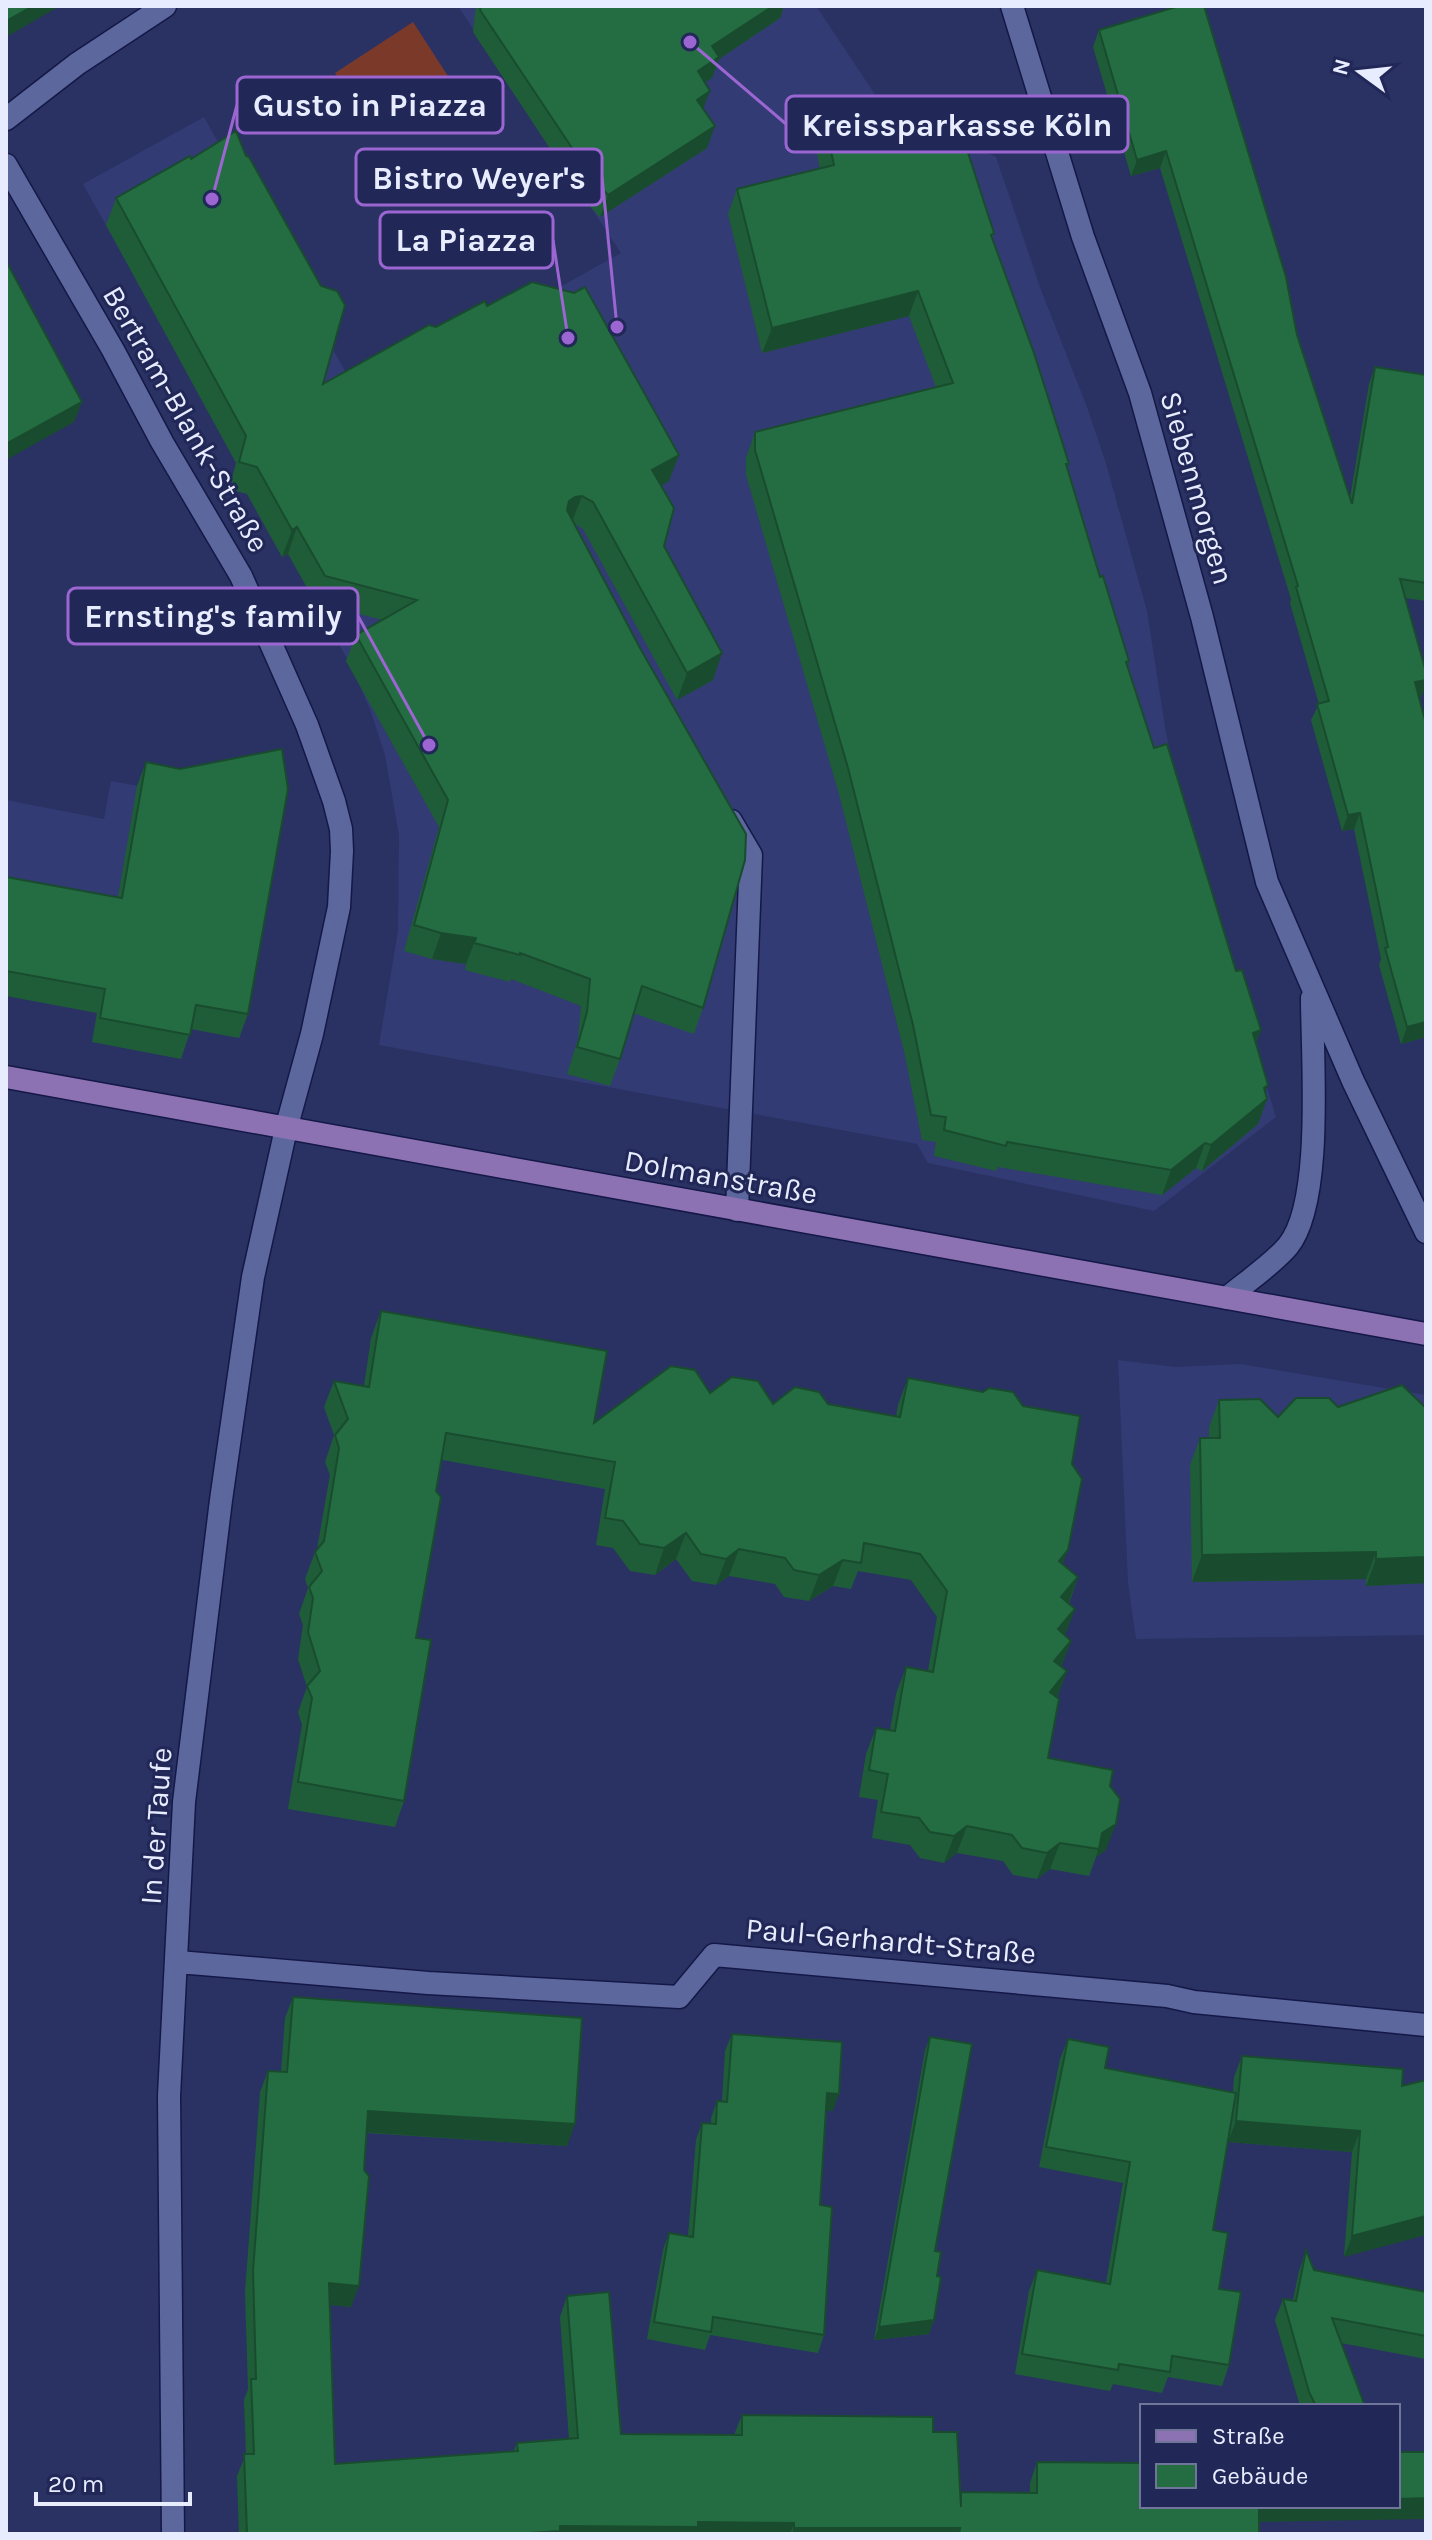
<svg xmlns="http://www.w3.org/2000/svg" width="1432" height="2540" viewBox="0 0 1432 2540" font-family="Karla,sans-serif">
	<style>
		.built { fill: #323b73 }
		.green { fill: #7b392a }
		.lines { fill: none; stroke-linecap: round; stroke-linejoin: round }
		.pedestrian-casing { stroke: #141846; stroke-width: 25 }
		.minor-casing { stroke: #141846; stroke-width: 25 }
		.secondary-casing { stroke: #141846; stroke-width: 25 }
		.pedestrian { stroke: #5c679d; stroke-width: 22 }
		.minor { stroke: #5c679d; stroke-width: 22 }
		.secondary { stroke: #8c72b3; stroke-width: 22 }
		.wall { fill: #1f5d39 }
		.shaded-wall { fill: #194c2e }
		.building { fill: #246c42; stroke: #194c2e; stroke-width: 2 }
		.labels { text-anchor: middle; stroke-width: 6; stroke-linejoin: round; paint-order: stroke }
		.street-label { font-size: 30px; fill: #e7ecfe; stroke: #212757 }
		.leader { fill: none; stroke: #9b66d2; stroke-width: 3 }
		.callout-dot { fill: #9b66d2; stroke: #212757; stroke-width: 3 }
		.callout { fill: #212757; stroke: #9b66d2; stroke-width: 3 }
		.callout-label { font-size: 32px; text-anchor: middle; font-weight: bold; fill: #e7ecfe }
	</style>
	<rect width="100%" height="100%" fill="#2a3263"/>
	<path class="built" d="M458,6H816L896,126L918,119L996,157L1041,290L1087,407L1105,460L1147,611L1166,733L1187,826L1276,1117L1154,1211L928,1163L917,1144L379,1045L398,931L399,835L385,755L370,709L350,664L83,184L204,117L360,398L621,253Z
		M111,781L280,812L240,1038L6,995V800L104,819Z
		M1118,1360L1175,1367L1240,1364L1426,1395V1635L1136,1639L1128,1582Z"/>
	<path class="green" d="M413,22L468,107L366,118L335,73Z"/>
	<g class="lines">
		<g class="pedestrian-casing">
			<path id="pedestrian" d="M731,821L751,855L737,1210"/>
		</g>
		<g class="minor-casing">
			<path id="minor" d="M1012,6L1083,237L1140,393L1202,617L1267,882L1353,1081L1426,1232
				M6,119L77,64L165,6
				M6,165L113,350L162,442L241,576L307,725L334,801L341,829L342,851L339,907L312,1034L286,1129L253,1277L221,1500L184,1802L169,2096L173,2534
				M1227,1298C1246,1282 1273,1264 1288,1246C1324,1202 1312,1057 1312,998
				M178,1962L428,1983L679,1997L714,1955L1167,1996L1194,2002L1426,2025"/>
		</g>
		<g class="secondary-casing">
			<path id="secondary" d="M6,1077L1426,1334"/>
		</g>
		<use href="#pedestrian" class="pedestrian"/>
		<use href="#minor" class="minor"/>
		<use href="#secondary" class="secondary"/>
	</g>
	<path class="wall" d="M476,6H784L780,18L719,59L712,78L705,82L704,109L707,148L600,217L584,200L473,32Z
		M1099,30L1297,335L1350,498L1369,384L1375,367L1426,375V601L1405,598L1422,696L1419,697L1426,724V1037L1401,1044L1379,965L1381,959L1354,829L1342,831L1311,720L1319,704L1290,603L1291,599L1160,168L1131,176L1093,47Z
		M826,128L934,139L994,233L992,239L1067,468L1100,577L1129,661L1127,666L1154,748L1256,1043L1267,1099L1258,1124L1202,1171L1196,1168L1162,1195L998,1167L996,1171L934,1156L936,1142L922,1140L904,1051L839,794L746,475V458L755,432L936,387L909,316L762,353L728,214L737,189L820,169L817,153Z
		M116,198L323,384L436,327L487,306L669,481L661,486L664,546L713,680L677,700L583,529L574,523L703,1008L694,1034L633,1013L620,1059L610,1086L567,1074L578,1039L581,1006L511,979L510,982L465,970L466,964L432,959L404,951L439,827L346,661L356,635L382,620L315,602L288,554L282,557L247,494L229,489L236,463L106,225Z
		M146,762L248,1014L239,1038L191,1029L181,1059L92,1042L97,1013L6,996V877L118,897L137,786Z
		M381,1311L594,1423L710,1393L773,1404H828L896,1416L898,1405L908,1378L1023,1406L1072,1464L1063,1565L1078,1577L1069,1604L1065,1636L1071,1641L1061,1667L1067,1671L1057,1698L1048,1758L1110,1786L1106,1850L1096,1857L1089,1876L1050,1869L1037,1879L1013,1875L1003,1861L957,1853L944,1863L920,1858L910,1845L872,1838L878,1800L859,1797L866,1754L876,1728L890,1730L896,1694L906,1667L928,1671L937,1617L911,1580L858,1571L851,1589L833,1586L809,1601L784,1597L775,1584L729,1576L716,1585L692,1581L676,1559L655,1575L630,1571L613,1548L596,1545L605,1489L442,1460L436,1491L416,1638L404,1801L395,1827L288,1809L302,1725L298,1712L307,1687L298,1659L303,1625L299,1614L308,1588L305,1579L315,1552L317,1549L330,1475L325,1462L334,1435L324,1407L334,1381L364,1386L371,1338Z
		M1219,1400L1278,1417L1338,1407L1426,1583L1366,1586V1579L1192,1582L1190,1465L1200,1438H1209V1427Z
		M293,1997L567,2146L367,2133L351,2307L330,2305L335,2464L513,2452L517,2443L569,2439L560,2317L567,2296L621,2434L734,2435L742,2415L933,2432L960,2495L961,2492L1030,2493V2483L1037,2462L1259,2522V2534H239L237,2476L246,2454L244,2400L248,2389L245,2292L260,2092L268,2071L281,2072L285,2018Z
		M732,2034L833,2111L826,2110L820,2205L824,2335L818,2353L710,2335L705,2350L647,2339L663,2250L669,2233L688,2236L696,2140L702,2123H711V2118L717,2101H722L725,2051Z
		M930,2037L937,2276L934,2320L929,2334L874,2340L925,2050Z
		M1068,2039L1105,2068L1233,2092L1234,2077L1242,2056L1402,2086L1426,2080L1344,2257L1352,2152L1228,2142L1213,2230L1219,2289L1229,2365L1222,2386L1168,2377L1162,2393L1113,2384L1110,2391L1015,2374L1029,2291L1037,2270L1106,2283L1123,2183L1039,2167L1060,2059Z
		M1306,2250L1314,2270L1426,2292V2359L1341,2343L1365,2406H1300L1275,2320L1283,2299L1293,2300L1299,2271Z"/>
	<path class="shaded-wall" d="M33,6H60L6,37V21Z
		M773,6H784L780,18L719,59L712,78L690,92L698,71L712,46Z
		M710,91L702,112L697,100Z
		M715,126L707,148L600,217L608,195Z
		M1166,151L1160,168L1131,176L1137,160Z
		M918,291L909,316L762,353L772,328Z
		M82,402L74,422L6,460V444Z
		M679,455L669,481L643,497L652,470Z
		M582,496L572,522L560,528L569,501L575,497Z
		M297,527L288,554L282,557L292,530Z
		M722,653L713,680L677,700L687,673Z
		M1426,680V685L1422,696L1409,698L1415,682Z
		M1360,813L1354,829L1342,831L1348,815Z
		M441,933L476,938L466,964L432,959Z
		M1426,1022V1037L1401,1044L1407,1027Z
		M1261,1030L1252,1055L1253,1033Z
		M1268,1085L1261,1104L1267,1099L1258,1124L1202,1171L1211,1145Z
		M1205,1143L1196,1168L1162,1195L1171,1170Z
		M686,1533L676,1559L655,1575L664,1548Z
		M739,1549L729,1576L716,1585L726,1559Z
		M1068,1550L1058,1576L1059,1561Z
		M1376,1552L1366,1579L1192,1582L1202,1555Z
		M1426,1557V1583L1366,1586L1376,1559Z
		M843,1560L833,1586L809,1601L819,1575Z
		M1078,1577L1068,1604L1061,1597Z
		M1075,1609L1065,1636L1058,1629Z
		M1071,1641L1061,1667L1054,1661Z
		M1067,1671L1057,1698L1050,1692Z
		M1116,1824L1106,1850L1096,1857L1102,1833Z
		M967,1826L957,1853L944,1863L954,1836Z
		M1060,1843L1050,1869L1037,1879L1047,1853Z
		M827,2093L839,2094L833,2111L821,2110Z
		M368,2111L575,2124L567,2146L361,2132Z
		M1236,2121L1360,2131L1352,2152L1228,2142Z
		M1426,2216V2235L1344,2257L1352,2236Z
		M329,2283L359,2286L351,2307L322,2304Z
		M934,2320L929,2334L874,2340L879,2327Z
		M1426,2498V2519L1251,2522L1257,2506H1398V2499Z
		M698,2522L794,2523L790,2534H514L560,2526Z
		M794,2528H960L957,2534H792Z"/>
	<path class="building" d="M6,6H33L6,21Z
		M481,6H773L712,46L719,57L698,71L710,91L697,100L715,126L608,195L592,178L480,10Z
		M1179,6H1204L1286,277L1297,335L1352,504L1375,367L1426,375V583L1400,579L1426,672V680L1415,682L1426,724V1022L1407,1027L1385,948L1388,947L1360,813L1348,815L1317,704L1329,701L1296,587L1298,586L1166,151L1137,160L1099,30Z
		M921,96L934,139L961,131L994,233L991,235L1034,353L1060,435L1069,464H1066L1100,577L1103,576L1129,661L1126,662L1154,748L1167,744L1236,971L1242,970L1261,1030L1253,1033L1268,1085L1264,1088L1267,1099L1211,1145L1205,1143L1171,1170L1007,1142L1006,1146L944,1130L946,1117L931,1115L913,1025L848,768L755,450V432L953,383L918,291L772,328L737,189L834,165L826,128Z
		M236,131L246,156L249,157L321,286L337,291L345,305L323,384L429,325L436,327L485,301L487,306L532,282L574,293L585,287L679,455L652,470L674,508L664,546L722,653L687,673L593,502L582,496L575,497L569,501L567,510L640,648L746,834L745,860L703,1008L642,986L620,1059L577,1047L587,1012L590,979L520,953V955L474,943L476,938L441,933L414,925L448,800L356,635L417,600L325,576L297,527L292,530L257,467L239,462L246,436L116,198L190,156L191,159Z
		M6,261L82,402L6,444Z
		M282,749L288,789L248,1014L196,1005L190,1035L100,1018L105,989L6,971V877L122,898L146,762L180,769Z
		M381,1311L607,1351L594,1423L671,1366L695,1370L710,1393L732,1377L758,1381L773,1404L795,1387L819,1392L828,1404L900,1417L908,1378L983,1392L989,1388L1013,1392L1023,1406L1080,1416L1072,1464L1082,1479L1068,1550L1059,1561L1078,1577L1061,1597L1075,1609L1058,1629L1071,1641L1054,1661L1067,1671L1050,1692L1059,1699L1048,1758L1113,1770L1110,1786L1120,1799L1116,1824L1102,1833L1099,1849L1060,1843L1047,1853L1022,1848L1012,1835L967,1826L954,1836L930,1832L919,1818L881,1812L888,1774L869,1770L876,1728L895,1731L906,1667L933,1672L947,1591L920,1554L864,1543L861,1563L843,1560L819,1575L794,1570L785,1558L739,1549L726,1559L701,1554L686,1533L664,1548L640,1544L623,1521L605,1518L615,1462L446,1433L436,1491L441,1497L416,1638L431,1640L404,1801L298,1782L312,1698L307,1686L320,1671L308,1632L313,1598L309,1587L322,1571L315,1552L324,1541L339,1448L335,1435L348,1419L334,1381L369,1387Z
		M1402,1385L1426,1408V1557L1376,1559V1552L1202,1555L1200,1438H1220L1219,1400L1260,1399L1278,1417L1296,1398H1329L1338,1407Z
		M293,1997L582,2018L575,2124L368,2111L364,2170L369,2176L359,2286L329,2283L335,2464L518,2451L517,2443L578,2438L567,2296L609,2292L621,2434L742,2435V2415L933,2417V2432H957L961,2507V2492L1037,2493V2462L1142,2463V2506H1259V2534H959L960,2528H794V2523L698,2522V2527L560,2526V2531L514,2534H247L244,2454H254L251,2379H256L253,2271L268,2071L287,2072Z
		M732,2034L842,2042L839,2094L827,2093L820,2205L832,2207L824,2335L713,2317L711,2332L654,2322L669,2233L693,2237L702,2123L716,2124L717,2101L727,2102Z
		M930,2037L972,2044L935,2251L941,2252L937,2276L941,2277L934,2320L879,2327Z
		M1068,2039L1109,2047L1105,2068L1236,2093L1213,2230L1228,2233L1219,2289L1241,2292L1229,2365L1172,2356L1170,2372L1119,2364L1118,2370L1022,2354L1037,2270L1110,2284L1130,2162L1046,2147Z
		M1242,2056L1403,2069L1402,2086L1426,2080V2216L1352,2236L1360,2131L1236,2121Z
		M1306,2250L1314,2270L1426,2292V2336L1332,2318L1365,2406H1316L1309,2392L1283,2299L1296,2301Z
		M1398,2452H1426V2498L1398,2499Z"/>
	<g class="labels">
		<g class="street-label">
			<text transform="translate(186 419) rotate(60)" y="10">Bertram-Blank-Straße</text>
			<text transform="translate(1197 488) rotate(74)" y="10">Siebenmorgen</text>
			<text transform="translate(721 1177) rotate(10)" y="10">Dolmanstraße</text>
			<text transform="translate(156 1826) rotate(-86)" y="10">In der Taufe</text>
			<text transform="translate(891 1941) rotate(5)" y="10">Paul-Gerhardt-Straße</text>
		</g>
	</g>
	<path class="leader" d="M212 199L237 105M690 42L786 124M617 327L602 177M568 338L553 240M429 745L358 616"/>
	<g class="callout-dot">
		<circle cx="212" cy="199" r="8"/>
		<circle cx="690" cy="42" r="8"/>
		<circle cx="617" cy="327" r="8"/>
		<circle cx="568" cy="338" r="8"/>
		<circle cx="429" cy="745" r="8"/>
	</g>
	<g class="callout">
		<rect x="237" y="77" width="266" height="56" rx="8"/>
		<rect x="786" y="96" width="342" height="56" rx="8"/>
		<rect x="356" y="149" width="246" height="56" rx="8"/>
		<rect x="380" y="212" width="173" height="56" rx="8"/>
		<rect x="68" y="588" width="290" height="56" rx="8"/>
	</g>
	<g class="callout-label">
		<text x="370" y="116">Gusto in Piazza</text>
		<text x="957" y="136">Kreissparkasse Köln</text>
		<text x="479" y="189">Bistro Weyer's</text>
		<text x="466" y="251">La Piazza</text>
		<text x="213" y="627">Ernsting's family</text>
	</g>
	<rect width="1432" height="2540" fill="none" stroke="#e7ecfe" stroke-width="16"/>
	<rect x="1140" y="2404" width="260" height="104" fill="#212757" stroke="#70769a" stroke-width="2"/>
	<rect x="1156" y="2430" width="40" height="12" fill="#8c72b3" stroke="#70769a" stroke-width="2"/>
	<text x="1212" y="2444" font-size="24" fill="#e7ecfe">Straße</text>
	<rect x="1156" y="2464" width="40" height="24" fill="#246c42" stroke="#70769a" stroke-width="2"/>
	<text x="1212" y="2484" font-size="24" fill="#e7ecfe">Gebäude</text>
	<g transform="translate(1360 72) rotate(285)" stroke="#212757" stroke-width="6" paint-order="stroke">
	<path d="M0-6L14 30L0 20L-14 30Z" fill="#e7ecfe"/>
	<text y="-12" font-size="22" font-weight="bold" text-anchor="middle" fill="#e7ecfe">N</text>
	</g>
	<path d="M36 2492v12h154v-12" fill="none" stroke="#e7ecfe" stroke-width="4"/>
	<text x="48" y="2492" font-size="24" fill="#e7ecfe" stroke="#212757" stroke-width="6" paint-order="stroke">20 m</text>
</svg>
